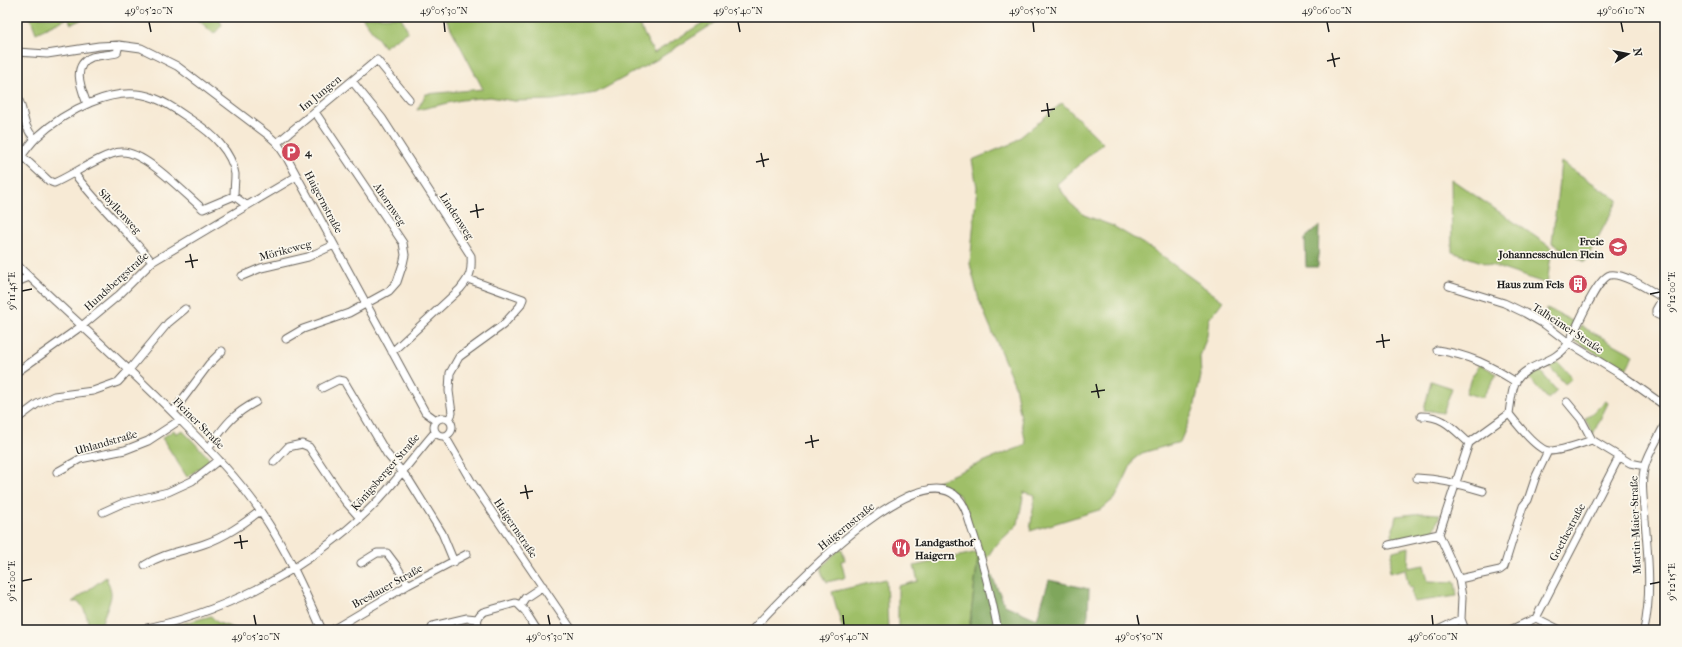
<svg xmlns="http://www.w3.org/2000/svg" width="1682" height="647" viewBox="0 0 1682 647" font-family="'IM FELL French Canon',serif">
	<style>
		.green { fill: #9fbf67; stroke: #5e6e42 }
		.forest { fill: #7fa65c; stroke: #4e613c }
		.lines { fill: none; stroke-linecap: round; stroke-linejoin: round }
		.minor-casing { stroke: #69645d; stroke-width: 9 }
		.minor { stroke: #fff; stroke-width: 7 }
		.ticks { fill: none; stroke: #1c1c1c; stroke-width: 1.5 }
		.labels { text-anchor: middle; stroke-width: 3.5; stroke-linejoin: round; paint-order: stroke }
		.street-label { font-size: 11px; fill: #1c1c1c; stroke: #fbf7ec }
		.poi-label { font-size: 11px; font-weight: bold; fill: #1c1c1c; stroke: #fbf7ec; text-anchor: start }
		.neatline { fill: none; stroke: #1c1c1c; stroke-width: 1.5 }
		.ticks-label { font-size: 10px; text-anchor: middle; fill: #1c1c1c }
	</style>
	<rect width="100%" height="100%" fill="#fbf7ec"/>
	<filter id="ink" filterUnits="userSpaceOnUse"><feTurbulence type="fractalNoise" baseFrequency=".025" numOctaves="2"/><feDisplacementMap in="SourceGraphic" scale="8" xChannelSelector="R" yChannelSelector="G"/><feConvolveMatrix kernelMatrix="1 2 1 2 8 2 1 2 1" color-interpolation-filters="sRGB"/></filter>
	<filter id="wash" filterUnits="userSpaceOnUse"><feTurbulence type="fractalNoise" baseFrequency=".012" numOctaves="4" result="noise"/><feDisplacementMap in="SourceGraphic" scale="16" xChannelSelector="R" yChannelSelector="G"/><feGaussianBlur stdDeviation="0.9" result="paint"/><feColorMatrix in="noise" values="0 0 0 0 0 0 0 0 0 0 0 0 0 0 0 0 0 1.4 0 .05"/><feComposite in="paint" operator="in"/></filter>
	<g filter="url(#wash)">
		<rect width="100%" height="100%" fill="#f7ead5"/>
		<path class="green" d="M30,17H88L71,24L68,18L36,33Z
			M195,17H218L222,25L214,34Z
			M362,17H401L408,31L384,47Z
			M445,17H635L654,53L712,17H724L658,59L596,93L553,100L514,101L490,97L461,100L417,110L426,94L483,89Z
			M1062,103L1103,143L1057,184L1070,203L1084,215L1113,226L1152,249L1223,301L1209,319L1207,336L1200,357L1201,376L1194,409L1180,442L1142,453L1134,459L1116,497L1102,509L1030,531L1035,495L1024,492L1018,524L994,547L985,561L978,558L969,630H898V586L918,581L914,566L978,552L959,495L950,489L940,486L930,487L907,494L990,459L1026,445L1015,386L979,300L970,264L977,187L972,160L1013,143Z
			M1561,162L1618,200L1585,262L1552,243Z
			M1451,179L1552,248L1547,284L1452,252Z
			M1547,308L1574,322L1567,334L1546,317Z
			M1581,326L1634,355L1626,369L1618,363L1615,366L1590,349L1573,339Z
			M1558,362L1572,378L1565,384L1549,366Z
			M1480,364L1497,374L1482,398L1466,393L1471,378Z
			M1540,371L1557,391L1548,399L1528,377Z
			M1431,381L1452,388L1443,413L1424,410Z
			M1606,401L1608,403L1593,434L1585,419Z
			M174,430L176,434L182,430L209,458L208,462L187,477L162,438Z
			M1423,513L1440,514L1434,532L1397,541L1391,539L1396,516Z
			M1409,547L1408,568L1424,565L1428,581L1455,582L1457,596L1414,602L1411,594L1412,587L1409,588L1405,569L1389,573L1393,551Z
			M839,549H842L845,560L841,561L845,577L844,578L827,582L822,574V567Z
			M106,577C108,583 112,590 111,596C109,608 101,618 101,630H89C88,619 86,611 79,602H72Z
			M886,579L888,630H843L832,592Z
			M211,616L218,623L240,630H169L168,628Z"/>
		<path class="forest" d="M1319,226L1318,267H1306L1305,238Z
			M978,558L985,561L1005,605L1037,619L1049,580L1089,589L1088,615L1084,630H969Z"/>
	</g>
	<g filter="url(#ink)">
		<g class="lines">
			<g class="minor-casing">
				<path id="minor" d="M17,52L47,54L99,46L119,45L141,48L177,66L268,135L277,143L287,158L425,412L436,420
					M352,81L382,118L471,256C472,272 470,277 460,289L392,352
					M17,96C26,113 21,125 35,139
					M87,104C81,88 71,65 92,57C100,55 109,55 117,53L119,45
					M277,143L377,60L409,99
					M22,156L49,181L54,183C71,176 104,153 121,152C144,150 185,194 203,209L234,196
					M17,162C23,154 29,145 36,138C64,112 114,83 154,98C168,103 181,113 193,121C212,133 232,152 235,174C235,181 234,189 234,196L246,205
					M74,173C98,205 127,231 152,262
					M17,265C73,319 132,370 186,426C213,453 239,480 261,512C286,549 304,589 322,630
					M242,276L261,268L308,257L334,245
					M17,282L29,277
					M1449,286L1504,303L1525,313L1544,324L1569,343L1623,376L1665,406
					M1665,294L1656,310V314L1665,318
					M286,339L303,329L349,313L389,291L397,282L403,264L405,255L403,243L315,112
					M1437,350C1470,355 1489,365 1516,382
					M17,372L83,325L119,295L152,262L297,176
					M322,388L338,380L344,381L387,454L409,480L442,533L454,562
					M1567,402L1581,419L1592,440L1630,463L1645,466
					M173,412L209,364L222,351
					M1509,414C1517,424 1537,450 1549,451C1563,451 1579,444 1592,440
					M1421,416C1444,416 1452,428 1469,443
					M434 427a9 9 0 1 1 18 0a9 9 0 1 1-18 0Z
					M17,419L37,404L54,396L93,391L118,382L129,370L168,323L185,309
					M449,420L452,413L449,391L450,373L459,357L503,325L520,306L523,299L468,279
					M445,436L471,481L572,630
					M208,449C224,427 231,415 256,402
					M274,462L288,447L302,444L309,447L345,501L360,518
					M57,472L80,459L125,450L148,441L180,420
					M1417,478C1440,479 1461,484 1483,491
					M103,512L123,503L168,492L192,481L219,460
					M1389,545L1439,534
					M361,563L377,553H387L396,565L408,585
					M145,565C163,553 184,551 204,544C225,537 243,524 260,511
					M1459,579L1500,570L1504,567L1523,506L1528,500L1536,476L1548,451
					M520,606L525,598L543,586
					M1536,618L1619,457
					M138,630C220,614 297,575 359,519C388,493 410,461 435,432
					M332,630L408,585L467,554
					M431,630L433,626L467,618L477,619
					M479,630C477,622 476,617 483,612L515,603L518,604L525,611L537,630
					M752,630C780,600 913,454 957,497C965,504 968,517 971,527C983,561 991,595 998,630
					M1438,630L1461,619
					M1465,630L1461,619L1462,597L1459,579L1439,534L1469,443L1509,414C1510,406 1512,388 1516,381C1528,362 1556,365 1569,342C1577,328 1596,279 1610,275C1623,272 1651,291 1663,298
					M1510,630L1536,618L1560,630
					M1644,630C1652,595 1648,556 1645,520C1644,503 1640,482 1645,466C1649,452 1659,437 1665,424"/>
			</g>
			<use href="#minor" class="minor"/>
		</g>
	</g>
	<path class="ticks" d="M149,22L151,32M444,22L445,32M738,22L740,32M1033,22L1034,32M1327,22L1329,32M1621,22L1623,32M1332,53L1335,67M1327,61L1340,58M1047,103L1049,117M1041,111L1055,109M761,153L764,167M756,162L769,159M476,204L478,218M470,212L484,209M190,254L193,268M185,262L198,260M22,291L32,289M1650,294L1660,292M1382,334L1384,348M1376,342L1390,340M1096,384L1099,398M1091,392L1105,390M811,435L813,448M805,443L819,440M525,485L528,499M520,493L533,491M240,535L242,549M234,543L248,541M22,581L32,579M1650,584L1660,582M254,615L256,625M548,615L550,625M843,615L844,625M1137,615L1139,625M1432,615L1433,625"/>
	<defs>
		<g id="parking-disc" transform="scale(1)"><circle r="9.5" fill="#d1495b" stroke="#fbf7ec"/><path d="M-3.5-5.5H1a3.5 3.5 0 0 1 0 7H-1V5.5H-3.5ZM-1-3.4V-.6H.8a1.4 1.4 0 0 0 0-2.8Z" fill="#fff"/></g>
		<g id="school-disc" transform="scale(1)"><circle r="9.5" fill="#d1495b" stroke="#fbf7ec"/><path d="M0-5L7-2L0 1L-7-2ZM-4 1L0 2.5L4 1V4Q0 6-4 4Z" fill="#fff"/></g>
		<g id="building-disc" transform="scale(1)"><circle r="9.5" fill="#d1495b" stroke="#fbf7ec"/><path d="M-4-6H4V6H1V3H-1V6H-4ZM-2.5-4.3h1.7v1.8h-1.7ZM.8-4.3h1.7v1.8H.8ZM-2.5-1h1.7V.8h-1.7ZM.8-1h1.7V.8H.8Z" fill="#fff"/></g>
		<g id="restaurant-disc" transform="scale(1)"><circle r="9.5" fill="#d1495b" stroke="#fbf7ec"/><path d="M-5-6h1v4h1v-4h1v4h1v-4h1v5L-1.5 .5V6h-2V.5L-5-1ZM5-6V6H3V1.5H1.5Q1.5-4 5-6Z" fill="#fff"/></g>
	</defs>
	<g fill-rule="evenodd">
		<use href="#parking-disc" x="291" y="152"/>
		<use href="#school-disc" x="1618" y="247"/>
		<use href="#building-disc" x="1578" y="284"/>
		<use href="#restaurant-disc" x="901" y="548"/>
	</g>
	<g class="labels">
		<g class="street-label">
			<text transform="translate(320 93) rotate(-39)" y="4">Im Jungen</text>
			<text transform="translate(324 202) rotate(62)" y="4">Haigernstraße</text>
			<text transform="translate(390 204) rotate(56)" y="4">Ahornweg</text>
			<text transform="translate(120 211) rotate(47)" y="4">Sibyllenweg</text>
			<text transform="translate(457 216) rotate(57)" y="4">Lindenweg</text>
			<text transform="translate(285 250) rotate(-15)" y="4">Mörikeweg</text>
			<text transform="translate(116 281) rotate(-42)" y="4">Hundsbergstraße</text>
			<text transform="translate(1568 328) rotate(33)" y="4">Talheimer Straße</text>
			<text transform="translate(199 423) rotate(45)" y="4">Fleiner Straße</text>
			<text transform="translate(106 442) rotate(-16)" y="4">Uhlandstraße</text>
			<text transform="translate(385 472) rotate(-49)" y="4">Königsberger Straße</text>
			<text transform="translate(1635 525) rotate(-92)" y="4">Martin-Maier-Straße</text>
			<text transform="translate(846 526) rotate(-39)" y="4">Haigernstraße</text>
			<text transform="translate(516 528) rotate(56)" y="4">Haigernstraße</text>
			<text transform="translate(1567 532) rotate(-62)" y="4">Goethestraße</text>
			<text transform="translate(387 586) rotate(-29)" y="4">Breslauer Straße</text>
		</g>
		<g class="poi-label">
			<text x="305" y="156">4</text>
			<text x="1604" y="245" text-anchor="end">Freie<tspan x="1604" dy="13">Johannesschulen Flein</tspan></text>
			<text x="1564" y="288" text-anchor="end">Haus zum Fels</text>
			<text x="915" y="546">Landgasthof<tspan x="915" dy="13">Haigern</tspan></text>
		</g>
	</g>
	<rect width="1682" height="647" fill="none" stroke="#fbf7ec" stroke-width="44"/>
	<g transform="translate(1628 54) rotate(80)" stroke="#fbf7ec" stroke-width="3" paint-order="stroke">
	<path d="M0-3L7 15L0 10L-7 15Z" fill="#1c1c1c"/>
	<text y="-6" font-size="11" font-weight="bold" text-anchor="middle" fill="#1c1c1c">N</text>
	</g>
	<rect x="22" y="22" width="1638" height="603" class="neatline"/>
	<g class="ticks-label">
		<text x="149" y="14">49°05'20"N</text>
		<text x="444" y="14">49°05'30"N</text>
		<text x="738" y="14">49°05'40"N</text>
		<text x="1033" y="14">49°05'50"N</text>
		<text x="1327" y="14">49°06'00"N</text>
		<text x="1621" y="14">49°06'10"N</text>
		<text transform="translate(11 291) rotate(-90)" y="4">9°11'45"E</text>
		<text transform="translate(1671 292) rotate(-90)" y="4">9°12'00"E</text>
		<text transform="translate(11 581) rotate(-90)" y="4">9°12'00"E</text>
		<text transform="translate(1671 582) rotate(-90)" y="4">9°12'15"E</text>
		<text x="256" y="640">49°05'20"N</text>
		<text x="550" y="640">49°05'30"N</text>
		<text x="844" y="640">49°05'40"N</text>
		<text x="1139" y="640">49°05'50"N</text>
		<text x="1433" y="640">49°06'00"N</text>
	</g>
</svg>
